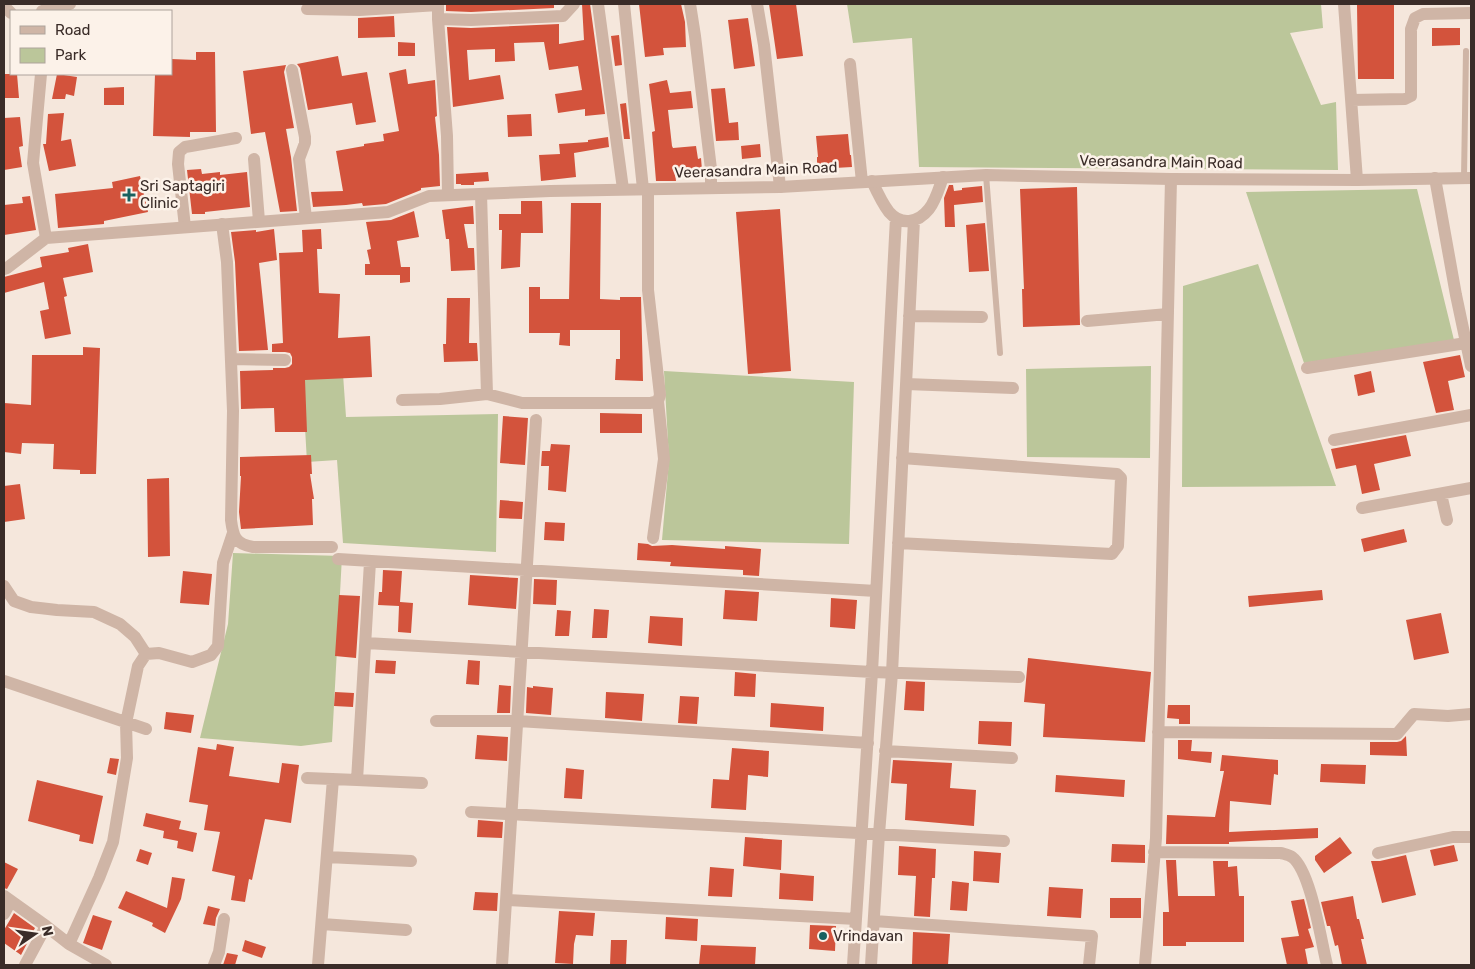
<svg xmlns="http://www.w3.org/2000/svg" width="1475" height="969" viewBox="0 0 1475 969" font-family="Rubik,sans-serif">
	<style>
		.green { fill: #bbc69a }
		.building { fill: #d3533c }
		.lines { fill: none; stroke-linecap: round; stroke-linejoin: round }
		.service { stroke: #cfb5a6; stroke-width: 6 }
		.minor { stroke: #cfb5a6; stroke-width: 12 }
		.tertiary { stroke: #cfb5a6; stroke-width: 12 }
		.poi-dot { fill: #18615f; stroke: #fcf2e9; stroke-width: 2 }
		.labels { text-anchor: middle; stroke-width: 5; stroke-linejoin: round; paint-order: stroke }
		.street-label { font-size: 15px; fill: #3a2c28; stroke: #fcf2e9 }
		.poi-label { font-size: 15px; fill: #3a2c28; stroke: #fcf2e9; text-anchor: start }
	</style>
	<rect width="100%" height="100%" fill="#f5e7dc"/>
	<path class="green" d="M847,4H1321L1323,28L1290,33L1321,105L1336,102L1338,170L919,167L912,38L853,43Z
		M1417,189L1454,340L1304,363L1246,192Z
		M1258,264L1336,486L1182,487L1183,286Z
		M1151,366L1150,458L1027,457L1026,369Z
		M664,371L854,382L849,544L662,540L669,460Z
		M343,374L346,417L498,414L496,552L343,543L337,460L307,462L302,376Z
		M233,553L342,556L332,742L301,746L200,738L228,624Z"/>
	<path class="building" d="M446,4H554V8L471,12L446,11Z
		M582,4H590L605,114L585,116V109L558,113L555,94L582,90L578,66L549,70L544,42L514,43L515,61L495,62V49L467,50L469,80L500,75L504,99L453,107L447,27L471,28L559,24V44L584,40Z
		M639,4H681L685,22L686,47L663,48L664,55L645,57Z
		M769,4H796L803,56L777,59Z
		M1357,4H1394V79H1358Z
		M394,16L395,37L358,38V18Z
		M748,18L755,66L734,69L728,20Z
		M1432,28H1460V45L1432,46Z
		M619,35L622,65L615,66L611,36Z
		M398,42L415,43V56H398Z
		M196,52H215L216,132H190V137L153,136L155,74H171V59L196,60Z
		M338,56L342,76L367,72L376,122L356,125L352,103L308,110L300,68L297,64Z
		M286,65L284,72L294,128L286,129L291,157L297,211L280,212L265,132L251,134L243,71Z
		M406,69L408,84L435,80L437,116L435,117L439,155L440,186L421,188V190L386,204L363,206L362,203L346,205L313,207L311,192L343,191L336,151L364,146V144L384,141L383,134L399,131L389,73Z
		M5,74H17L19,98H4Z
		M57,74L77,77L74,96L66,94L65,99H52Z
		M667,80L670,93L691,91L693,108L668,110L672,146L673,148L696,146L698,159L701,158L702,170L675,173L676,181H656L652,132L655,131L649,84Z
		M124,87V105H104V88Z
		M725,88L729,123L738,122L739,140L716,141L711,89Z
		M626,103L630,139H624L620,104Z
		M64,113L61,141L71,139L76,166L49,171L43,144H46L48,114Z
		M531,114L532,136L508,137L507,115Z
		M20,117L23,146L19,147L22,167L4,170V118Z
		M848,134L850,155H851L852,167L817,169V157H818L816,136Z
		M608,137L609,147L574,153L576,177L541,181L539,155L560,154L559,144L588,142V140Z
		M760,144L761,157L742,159L741,146Z
		M201,169L202,174L220,172V175L247,172L250,207L205,212V214H192L187,170Z
		M488,172L489,181L474,182V185H461V184H456V174Z
		M140,176L148,212L104,221V224L58,228L55,194L113,188L112,182Z
		M949,185H953L954,191L962,190V188L982,186L983,202L954,205L955,227H945L944,198Z
		M1077,187L1080,325L1023,327L1022,289H1024L1020,189Z
		M30,196L36,230L4,235V205L23,203L22,197Z
		M521,201H542L543,233H521L520,267L501,269L502,230H499V214H521Z
		M571,203H601L600,299L620,300V297H641L643,381L615,380L616,359H620V330H570V346L559,345L560,333H529V287H540V299H569Z
		M473,206L474,224H464L468,248H474L475,270L451,271L449,239H446L442,210Z
		M780,209L791,371L748,374L736,212Z
		M414,211L419,237L397,241L401,267H410V282L400,283V275H365V264H370L367,250L371,249L366,222L391,220Z
		M985,223L989,271L969,272L966,225Z
		M274,229L277,260L259,263L268,350L239,351L235,262L231,232L256,230V232Z
		M321,229L322,249H317L319,293L340,294L338,338L370,336L372,377L305,380L307,432H275L274,408L241,409L240,371L273,370V368H285L289,367L292,364V357L290,353L285,352H272V344L283,343L279,253L303,252L302,230Z
		M88,244L93,272L63,278L67,296L64,297L71,334L45,339L40,311L49,309L44,282L4,293V277L42,267L40,257L69,252L68,248Z
		M447,298H470L469,343H477L478,361L444,362L443,344H446Z
		M83,347L100,348L96,474H80V470L53,469L54,444L22,443L21,454L4,452V403L31,405L32,355H83Z
		M1460,355L1465,377L1448,381L1454,410L1436,413L1423,362Z
		M1371,371L1375,392L1358,396L1354,375Z
		M600,413L642,414V433H600Z
		M503,416L528,418L525,465L500,463Z
		M1406,435L1411,456L1374,464L1380,490L1362,494L1356,465L1336,469L1331,449Z
		M551,444L570,445L566,492L548,490L549,466H541L542,451H550Z
		M311,455L312,474H310L314,499H312L313,525L241,529L239,512L241,476H240V457Z
		M169,478L170,556L148,557L147,479Z
		M20,484L25,519L4,522V486Z
		M500,500L523,502L522,519L499,518Z
		M545,522L565,523L564,541L544,540Z
		M1404,529L1407,542L1364,552L1361,539Z
		M638,543L648,544L652,546L672,545L725,549V546L761,549L759,576L743,575V570L670,566L671,562L637,560Z
		M383,570L402,571L400,602L413,603L411,633L398,632L399,606L378,605L379,592H382Z
		M183,571L212,574L209,605L180,603Z
		M470,575L518,578L516,609L468,605Z
		M534,579L557,580L556,605L533,604Z
		M725,590L759,592L757,621L723,619Z
		M1322,590L1323,600L1249,607L1248,596Z
		M339,595L360,596L356,658L335,656Z
		M831,598L857,600L855,629L830,627Z
		M594,609L609,610L607,638H592Z
		M557,610L571,611L569,636H555Z
		M1441,613L1449,653L1414,660L1406,620Z
		M650,616L683,618L682,646L648,643Z
		M1028,658L1151,672L1145,742L1043,737L1045,704L1024,702Z
		M376,660L396,661L395,674L375,673Z
		M468,660L480,661L479,685L466,684Z
		M735,672L756,674L755,697L734,696Z
		M906,681L925,682L924,711L904,710Z
		M499,685L511,686L510,713H497Z
		M533,686L553,688L551,715L526,713L527,687L533,688Z
		M335,692L354,693L353,707L334,706Z
		M606,692L644,694L642,721L605,718Z
		M680,696L699,697L697,724L678,723Z
		M771,703L824,707L823,731L770,727Z
		M1168,705H1190V724H1179V719L1167,718Z
		M166,712L194,715L191,733L164,729Z
		M979,721L1012,722L1011,746L978,744Z
		M477,735L508,737L507,761L475,759Z
		M1406,736L1407,756L1370,755V742H1397L1401,741Z
		M1178,740H1192L1191,751L1212,752L1211,763L1178,759Z
		M217,744L234,747L229,776L279,783L282,763L299,765L291,823L265,819L252,880L249,879L245,902L231,900L235,876L212,871L220,832L204,830L208,805L189,802L198,747L216,750Z
		M732,748L769,751L768,777L748,775L746,810L711,808L713,779L729,780Z
		M1222,755L1278,760V775L1274,774L1271,805L1230,801L1229,832L1318,828V838L1229,842V844H1166L1167,815L1215,817L1224,771H1220Z
		M110,758L119,759L116,775L107,773Z
		M893,760L952,763L950,788L976,790L974,826L905,820L907,784L891,783Z
		M1321,764L1366,765L1365,784L1320,782Z
		M566,768L584,770L582,799L564,798Z
		M1056,775L1125,780L1124,797L1055,792Z
		M37,780L103,796L93,844L79,841L80,835L28,821Z
		M146,813L181,821L179,829L197,833L193,852L177,848L178,841L163,838L164,831L143,826Z
		M478,820L503,822L502,838L477,837Z
		M745,837L782,840L781,870L743,866Z
		M1340,837L1352,853L1324,873L1315,860V856Z
		M1112,844L1145,845V863L1111,862Z
		M1454,845L1458,861L1434,866L1430,850Z
		M899,846L936,849L935,878H932L930,917L914,916L916,876L898,875Z
		M140,849L152,853L148,865L136,861Z
		M974,851L1001,853L999,883L973,881Z
		M1406,855L1416,895L1382,903L1371,861H1380Z
		M1166,860H1176L1178,896H1215L1213,861H1228V867L1237,866L1239,896H1244V942H1186V946H1163V912H1169Z
		M4,862L18,869L7,889L4,888Z
		M710,867L734,869L732,897L708,896Z
		M780,873L814,876L813,901L779,899Z
		M172,877L185,879L181,899L165,933L152,926L153,923L118,908L126,891L167,908Z
		M952,881L969,883L967,911L950,910Z
		M1049,887L1083,889L1081,918L1047,916Z
		M475,892L498,893L497,911L473,910Z
		M1353,896L1357,919H1359L1364,939H1361L1367,965H1342L1338,945L1335,946L1330,926H1327L1321,902Z
		M1110,898H1141V918H1110Z
		M1304,899L1311,928L1308,929L1314,947L1305,949L1308,965H1287L1281,938L1299,936L1291,901Z
		M208,906L220,909L216,918L215,926L203,924Z
		M559,911L595,913L593,936L576,935L574,944L573,964L555,963Z
		M14,913L35,928L21,955L4,943V930Z
		M93,915L112,921L102,950L83,943Z
		M666,917L698,919L697,941L665,939Z
		M810,925L836,926L835,951L809,949Z
		M913,932L950,934L948,965H912Z
		M245,940L266,947L262,958L242,951Z
		M611,940H627L626,965H610Z
		M701,945L756,947L755,965H699Z
		M227,953L238,955L235,965H223Z"/>
	<g class="lines">
		<path class="service" d="M986,175L1000,353
			M1464,178L1466,51"/>
		<path class="minor" d="M438,4V19L447,136L448,195
			M598,4L623,189
			M624,4L643,189
			M690,4L695,36L711,169V188
			M757,4L764,45L780,187
			M1344,4L1357,180
			M307,9L360,10L438,5
			M42,11L70,4
			M438,19L471,20L563,16L574,4
			M850,64L862,182
			M292,70L305,137V143L299,159L306,218
			M1351,100L1405,99L1411,96V29L1415,18L1423,14L1471,13
			M254,159L259,221
			M1435,178L1456,295L1471,366
			M872,181C877,192 882,203 889,212C901,226 918,223 929,209C936,200 939,188 943,177
			M481,194L487,394
			M222,224L227,262L233,411L231,520C233,536 235,544 253,547H332
			M185,227L178,164L179,152L185,147L191,146L236,138
			M909,316L982,317
			M1087,321L1168,314
			M231,359L285,360
			M1307,368L1466,343
			M906,384L1013,388
			M402,400L440,399L487,394L522,403H650L658,401L660,395L648,290V189
			M1334,440L1471,415
			M1441,494L1447,520
			M1362,508L1471,488
			M653,538L664,459L658,401
			M898,543L1112,554L1118,546L1121,478L1117,474L902,458
			M338,559L876,591
			M370,562L357,780L422,783
			M4,586L14,601L31,607L57,610L94,612L120,624L135,637L146,654
			M366,643L872,672L1019,677
			M4,681L146,729
			M436,721H518L868,743
			M1158,732L1397,734L1414,714L1448,716L1471,714
			M885,751L1012,758
			M307,778L357,780
			M471,812L1004,841
			M1154,852L1281,853C1284,854 1289,855 1292,857C1311,871 1321,941 1327,965
			M1378,853L1453,837H1471
			M327,857L411,861
			M4,896L46,926L25,965
			M506,900L856,919
			M4,914L11,901
			M874,921L1092,936L1089,965
			M322,924L406,930
			M46,926L69,944L99,878L113,842L127,758L126,723L138,666L146,654L159,653L192,662L211,655L218,646L223,563L233,533
			M69,944L106,965
			M214,965L219,952L224,919
			M318,965L333,779
			M502,965L536,420
			M853,965L872,672L896,218
			M871,965L879,834L892,673L914,220
			M1145,965L1156,838L1171,179"/>
		<path class="tertiary" d="M4,6L11,13
			M46,238L388,212L429,196L550,191L780,187L986,175L1171,179L1357,180L1471,178
			M4,269L7,268L46,238L33,163L41,74"/>
	</g>
	<g class="poi-dot">
		<path d="M126.5 187.5h5v5h5v5h-5v5h-5v-5h-5v-5h5z"/>
		<circle cx="823" cy="936" r="5"/>
	</g>
	<g class="labels">
		<g class="street-label">
			<text transform="translate(1161 162) rotate(1)" y="5">Veerasandra Main Road</text>
			<text transform="translate(756 170) rotate(-2)" y="5">Veerasandra Main Road</text>
		</g>
		<g class="poi-label">
			<text x="140" y="191">Sri Saptagiri<tspan x="140" dy="17">Clinic</tspan></text>
			<text x="833" y="941">Vrindavan</text>
		</g>
	</g>
	<rect width="1475" height="969" fill="none" stroke="#3a2c28" stroke-width="10"/>
	<rect x="10" y="10" width="162" height="65" fill="#fcf2e9" stroke="#aea39c"/>
	<rect x="20" y="26" width="25" height="8" fill="#cfb5a6" stroke="#aea39c"/>
	<text x="55" y="35" font-size="15" fill="#3a2c28">Road</text>
	<rect x="20" y="48" width="25" height="15" fill="#bbc69a" stroke="#aea39c"/>
	<text x="55" y="60" font-size="15" fill="#3a2c28">Park</text>
	<g transform="translate(35 934) rotate(77)" stroke="#fcf2e9" stroke-width="4" paint-order="stroke">
	<path d="M0-4L9 19L0 12L-9 19Z" fill="#3a2c28"/>
	<text y="-8" font-size="14" font-weight="bold" text-anchor="middle" fill="#3a2c28">N</text>
	</g>
</svg>
